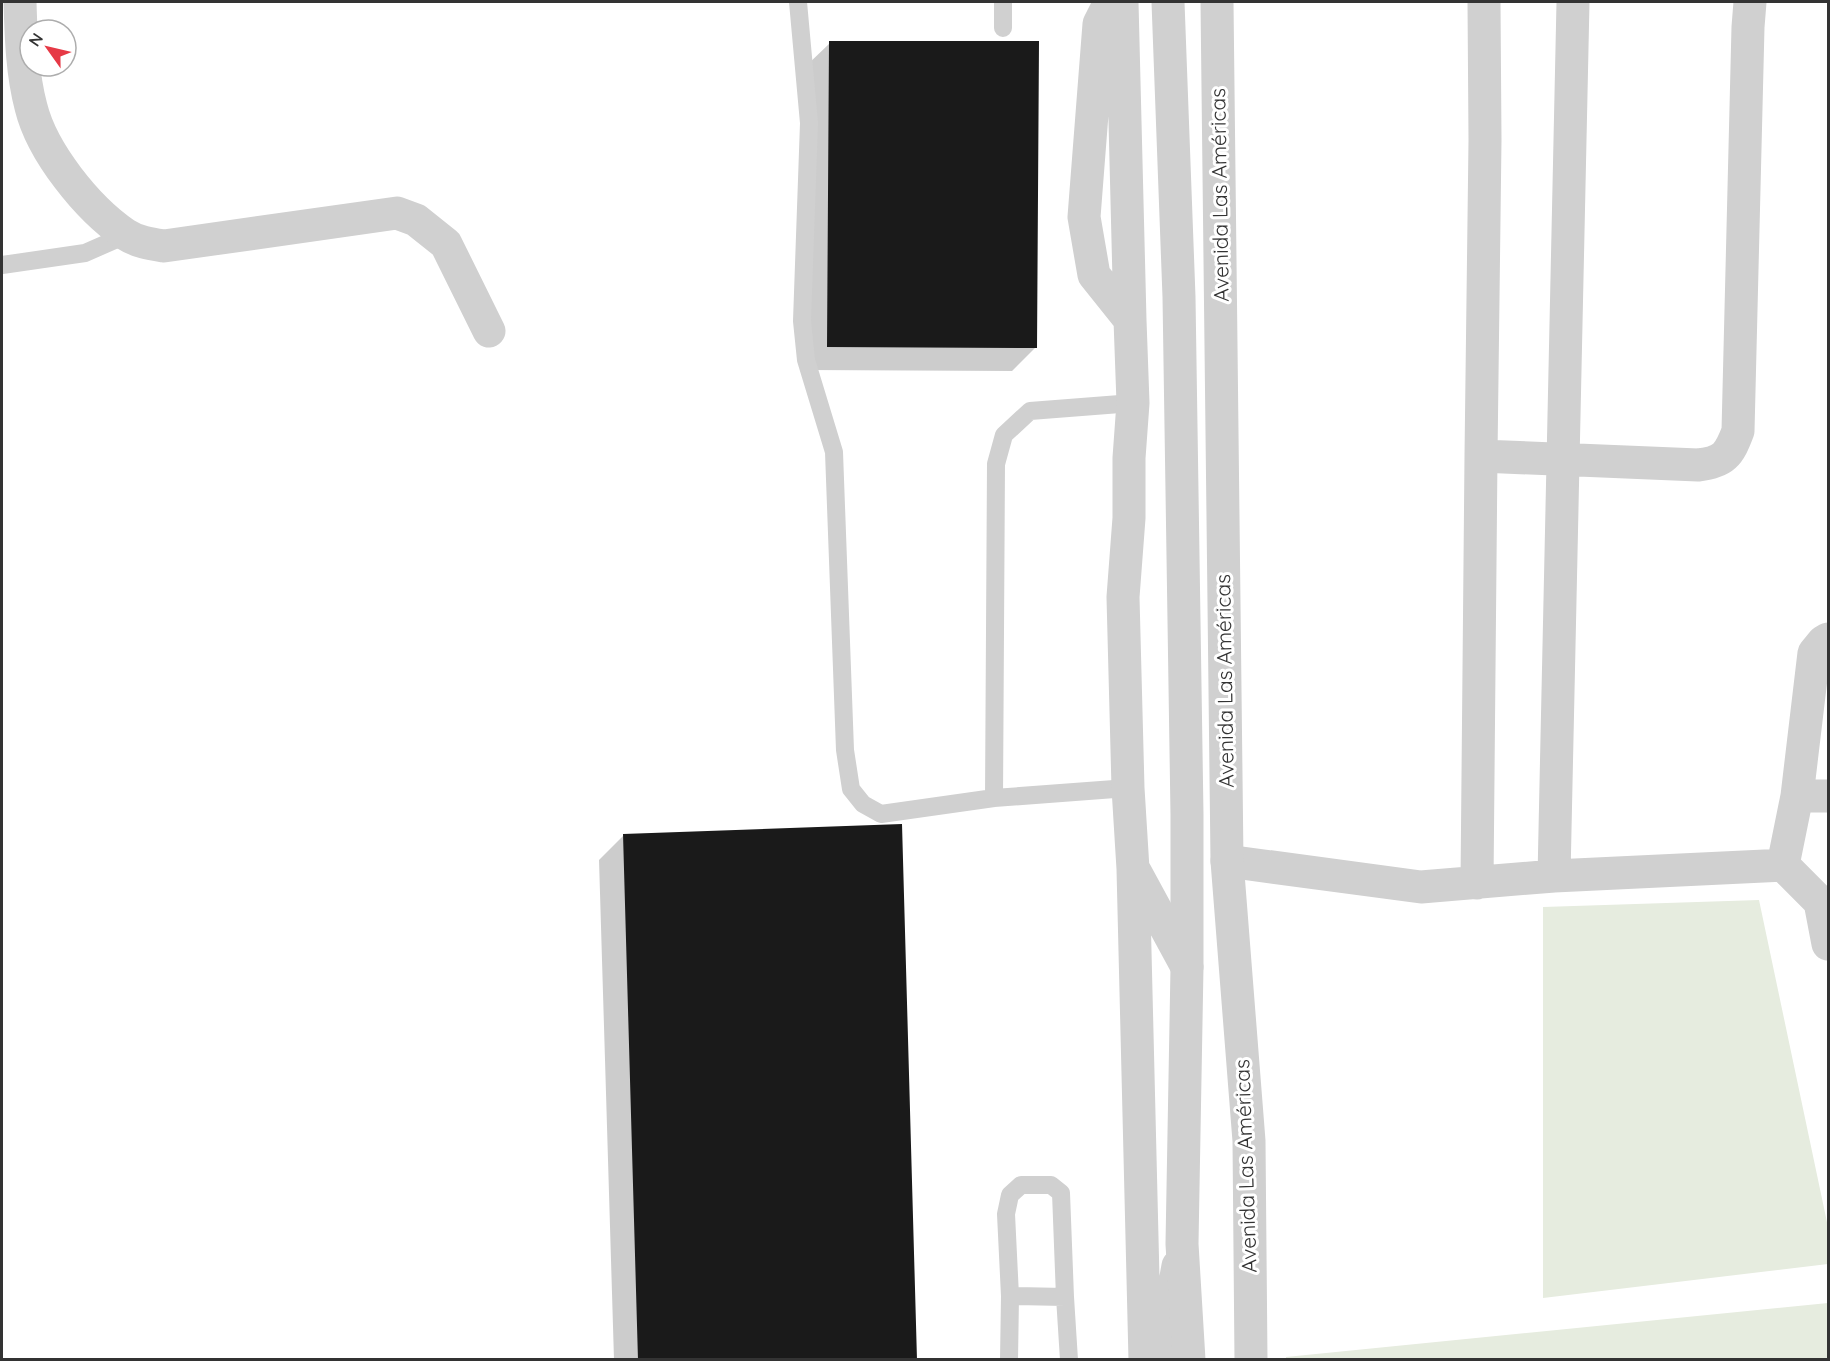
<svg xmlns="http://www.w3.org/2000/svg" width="1830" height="1361" viewBox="0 0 1830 1361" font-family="Quicksand,sans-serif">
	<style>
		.green { fill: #e6ecdf }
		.shadow { fill: #0003 }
		.building { fill: #1a1a1a }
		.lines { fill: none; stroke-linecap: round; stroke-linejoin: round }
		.service { stroke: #d0d0d0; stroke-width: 18 }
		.minor { stroke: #d0d0d0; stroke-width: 33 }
		.tertiary { stroke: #d0d0d0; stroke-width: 33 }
		.labels { text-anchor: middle; stroke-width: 6; stroke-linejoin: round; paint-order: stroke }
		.street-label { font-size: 21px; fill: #333; stroke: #fff }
	</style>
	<rect width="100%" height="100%" fill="#fff"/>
	<path class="green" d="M1759,900L1828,1227V1264L1543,1298V907Z
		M1828,1303V1359H1286V1357Z"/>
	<path class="shadow" d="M830,43L1036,347L1012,371L804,370L806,66Z
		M623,836L916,1360H614L599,860Z"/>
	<path class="building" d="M829,41H1039L1037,348L827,347Z
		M902,824L917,1360H638L623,834Z"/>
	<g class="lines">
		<path class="service" d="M798,2L809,123L802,321L806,360L834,452L845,750L851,789L863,804L881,814L994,798L1128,788
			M1003,28V2
			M2,265L85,253L126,235
			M994,798L996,464L1004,435L1030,411L1133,403
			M1021,1185H1051L1061,1193L1065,1297L1010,1296L1006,1214L1010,1195Z
			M1065,1297L1069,1360
			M1009,1360L1010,1296"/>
		<path class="minor" d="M20,2C21,36 22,73 31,107C42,152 87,208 125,234C137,242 151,244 164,246L397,213L416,220L446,244L489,331
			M1110,2L1099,24L1084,217L1094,275L1130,320L1133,403L1129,458V518L1123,597L1128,788L1133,869L1145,1360
			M1122,2L1130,320
			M1484,2L1485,140L1481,456L1698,465C1724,462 1729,455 1738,431L1748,27L1750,2
			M1797,796H1828
			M1227,861L1421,887L1554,876L1783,865L1820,902L1828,944
			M1783,865L1797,796L1814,653L1823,642L1828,639
			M1136,873L1187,967
			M1554,876L1573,2
			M1477,883L1481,456
			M1163,1360L1165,1338L1178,1266"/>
		<path class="tertiary" d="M1168,2L1179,297L1187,815V967L1182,1244L1189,1360
			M1217,2L1227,861L1249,1141L1251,1360"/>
	</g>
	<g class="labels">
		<g class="street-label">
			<text transform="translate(1220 195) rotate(-91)" y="7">Avenida Las Américas</text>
			<text transform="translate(1225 681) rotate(-91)" y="7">Avenida Las Américas</text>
			<text transform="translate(1246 1166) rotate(-92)" y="7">Avenida Las Américas</text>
		</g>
	</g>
	<rect width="1830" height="1361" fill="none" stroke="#333333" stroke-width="6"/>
	<g transform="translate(48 48) rotate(304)"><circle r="28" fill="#ffffff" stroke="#adadad" stroke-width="1.5"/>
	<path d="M0-4.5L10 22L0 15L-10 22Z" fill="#e63946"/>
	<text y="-9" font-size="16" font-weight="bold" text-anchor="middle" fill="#333333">N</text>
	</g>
</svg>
